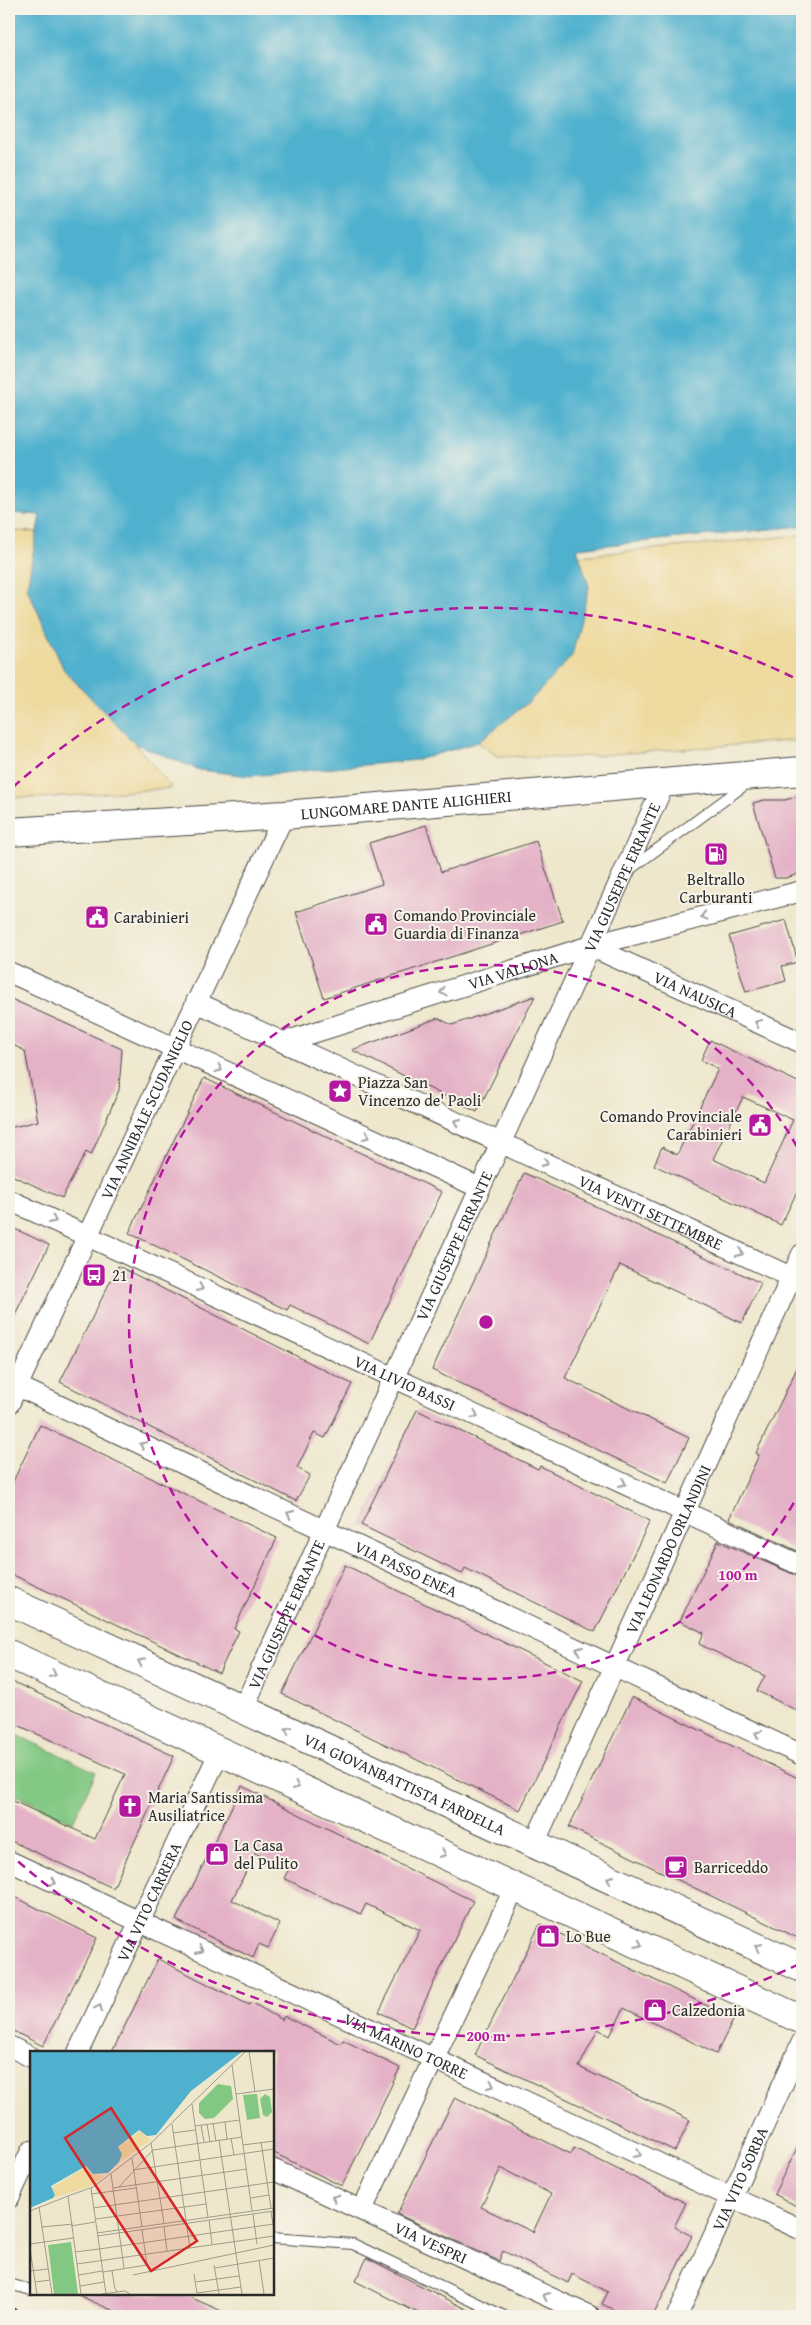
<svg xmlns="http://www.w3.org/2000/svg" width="811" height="2325" viewBox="0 0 811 2325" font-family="'Gentium Book Plus',serif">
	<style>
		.green { fill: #82c882; stroke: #567a56 }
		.sand { fill: #eeda9e; stroke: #8c8264 }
		.water { fill: #4fb1ce; stroke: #3d6e7c }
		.building { fill: #e4b1c6; fill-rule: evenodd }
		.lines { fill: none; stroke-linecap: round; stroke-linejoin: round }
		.service-casing { stroke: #484743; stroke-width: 12 }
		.minor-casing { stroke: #484743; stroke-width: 22 }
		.secondary-casing { stroke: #484743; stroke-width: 30 }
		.service { stroke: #fff; stroke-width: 10 }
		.minor { stroke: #fff; stroke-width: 20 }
		.secondary { stroke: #fff; stroke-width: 28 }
		.rail { stroke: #2b2b2b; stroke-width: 4 }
		.oneway { stroke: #a0a0a0 }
		.ring { fill: none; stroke: #b5179e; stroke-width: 2.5; stroke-dasharray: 9 6 }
		.labels { text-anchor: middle; stroke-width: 4; stroke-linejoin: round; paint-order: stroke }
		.street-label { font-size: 16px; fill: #2b2b2b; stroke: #f7f3e8 }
		.poi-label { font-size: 16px; fill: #2b2b2b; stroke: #f7f3e8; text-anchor: start }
		.inset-road { fill: none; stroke: #a09c8c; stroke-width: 1 }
		.view { fill: #d62828; fill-opacity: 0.15; stroke: #d62828; stroke-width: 2.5 }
		.inset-edge { fill: none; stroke: #2b2b2b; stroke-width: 2.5 }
		.centre { fill: #b5179e; stroke: #f7f3e8; stroke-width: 2.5 }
		.ring-label { font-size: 15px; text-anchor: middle; font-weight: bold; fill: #b5179e; stroke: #f7f3e8; stroke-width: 4; stroke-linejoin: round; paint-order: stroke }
	</style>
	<rect width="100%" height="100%" fill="#f7f3e8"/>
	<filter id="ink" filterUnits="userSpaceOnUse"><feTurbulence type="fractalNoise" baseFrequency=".02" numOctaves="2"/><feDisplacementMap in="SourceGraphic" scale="10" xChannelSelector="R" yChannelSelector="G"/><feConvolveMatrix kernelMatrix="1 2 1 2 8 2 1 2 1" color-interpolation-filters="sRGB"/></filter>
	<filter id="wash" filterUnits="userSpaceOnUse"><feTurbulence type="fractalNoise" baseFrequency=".0096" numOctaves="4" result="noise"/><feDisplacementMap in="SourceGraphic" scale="20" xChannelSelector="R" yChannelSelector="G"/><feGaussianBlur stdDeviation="1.12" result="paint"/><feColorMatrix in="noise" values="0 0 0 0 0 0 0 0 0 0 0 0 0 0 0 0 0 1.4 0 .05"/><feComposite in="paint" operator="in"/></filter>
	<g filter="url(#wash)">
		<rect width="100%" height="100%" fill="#eee7cc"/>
		<path class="green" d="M15,1734L96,1772L73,1822L9,1792V1749Z"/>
		<path class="sand" d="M9,531L37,532L27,588L64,670L134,743L172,788L42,798L9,797Z
			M802,535V740L562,758L497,756L478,742L531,700L589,587L579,556Z"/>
		<path class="water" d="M9,9H802V526L577,548L589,587L572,656L531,700L478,742L417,760L250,776L199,770L134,743L64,670L27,588L40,515L9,513Z"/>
		<g id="blocks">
			<path class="building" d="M802,795V873L786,878H775L753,803L764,800H785Z
				M426,825L441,872L536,841L563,921L324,998L296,912L382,884L369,843Z
				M786,920L798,962L782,966L786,981L746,992L729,936Z
				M535,996L477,1112L352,1050L438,1018L452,1025Z
				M9,998L122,1049L119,1090L91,1155L86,1152L62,1198L9,1174V1128L38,1121L25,1051L9,1043Z
				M710,1040L802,1084V1181L781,1225L654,1165L662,1147L677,1155L718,1069L701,1060ZM743,1097L793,1120L764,1183L713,1159Z
				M204,1078L442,1192L369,1344L290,1305L287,1310L129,1233Z
				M524,1173L761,1283L742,1323L620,1265L565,1378L689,1438L667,1483L432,1370Z
				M9,1226L49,1245L9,1327Z
				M118,1266L352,1384L325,1438L314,1433L297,1468L310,1475L296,1501L60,1382Z
				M802,1358V1553L729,1519L759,1455L756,1453Z
				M417,1410L538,1469L540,1466L650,1521L595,1632L465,1568L462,1574L361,1525Z
				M40,1425L277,1538L234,1629L239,1631L219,1673L9,1573V1490Z
				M718,1541L802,1578V1713L757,1691L765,1676L699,1644L704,1633L680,1621Z
				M345,1565L583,1681L520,1810L282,1694Z
				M9,1680L174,1756L113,1888L9,1840V1799L95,1839L125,1774L9,1721Z
				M632,1697L802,1780V1940L569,1827Z
				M242,1786L473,1901L412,2028L379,2012L420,1930L366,1904L361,1914L318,1895L284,1878L289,1869L255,1853L232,1900L280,1924L268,1948L259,1944L253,1958L176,1920Z
				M9,1894L97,1938L43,2046L9,2029Z
				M540,1924L734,2019L716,2054L624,2008L610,2036L598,2029L579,2067L690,2120L675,2151L475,2055Z
				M158,1959L249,2005L251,2002L282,2020L284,2016L341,2044L343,2040L400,2068L342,2186L272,2152V2052H112Z
				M455,2097L571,2154L574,2148L686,2203L674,2227L692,2236L653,2316H626L602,2304L608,2292L572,2274L568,2283L503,2251L499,2261L397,2214ZM501,2168L551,2194L533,2232L481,2207Z
				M802,2138V2209L774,2194Z
				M367,2258L369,2259L480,2316H424L355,2281Z
				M76,2294H183L233,2316H125Z"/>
		</g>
	</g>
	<g filter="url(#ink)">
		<use href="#blocks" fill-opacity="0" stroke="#484743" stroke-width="1"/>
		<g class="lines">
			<g class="service-casing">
				<path id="service" d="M629,870L749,782
					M272,2238L353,2244L504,2316
					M9,2284L31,2290"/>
			</g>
			<g class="minor-casing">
				<g id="minor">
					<path id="s1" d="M590,946L802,1043"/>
					<path d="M9,972L480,1188"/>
					<path id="s2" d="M196,1002L802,1282"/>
					<path id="s3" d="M284,1042L590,946L802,891"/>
					<path id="s4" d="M9,1200L802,1566"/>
					<path id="s5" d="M9,1382L802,1755"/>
					<path id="s6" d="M9,1404L284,815"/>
					<path id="s7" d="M243,1709L665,782"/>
					<path id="s8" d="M534,1844L802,1254"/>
					<path id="s9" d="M9,1861L802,2230"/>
					<path d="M9,2046L31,2057"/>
					<path id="s10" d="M78,2052L220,1751"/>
					<path id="s11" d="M272,2169L590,2316"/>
					<path d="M9,2198L31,2151"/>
					<path d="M362,2210L515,1887"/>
					<path id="s12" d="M677,2316L802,2042"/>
				</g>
			</g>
			<g class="secondary-casing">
				<g id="secondary">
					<path id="s13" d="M9,832L284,815L802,771"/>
					<path id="s14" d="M9,1601L802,1968"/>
					<path d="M9,1654L802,2020"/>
				</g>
			</g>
			<use href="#service" class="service"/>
			<use href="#minor" class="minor"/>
			<use href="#secondary" class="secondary"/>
			<path class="rail" d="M9,2308L27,2316"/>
		</g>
		<defs><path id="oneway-chevron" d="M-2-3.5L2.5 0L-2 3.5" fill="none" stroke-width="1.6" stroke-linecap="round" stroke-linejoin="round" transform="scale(1.25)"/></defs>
		<g class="oneway">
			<use href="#oneway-chevron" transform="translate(704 916) rotate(165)"/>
			<use href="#oneway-chevron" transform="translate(443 992) rotate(163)"/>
			<use href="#oneway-chevron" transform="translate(758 1023) rotate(-155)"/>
			<use href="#oneway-chevron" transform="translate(219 1069) rotate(25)"/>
			<use href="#oneway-chevron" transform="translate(457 1122) rotate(-155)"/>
			<use href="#oneway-chevron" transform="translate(367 1136) rotate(25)"/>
			<use href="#oneway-chevron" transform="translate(545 1163) rotate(25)"/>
			<use href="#oneway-chevron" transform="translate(53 1220) rotate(25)"/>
			<use href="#oneway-chevron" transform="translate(740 1253) rotate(25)"/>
			<use href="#oneway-chevron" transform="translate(200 1288) rotate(25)"/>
			<use href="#oneway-chevron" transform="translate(475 1415) rotate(25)"/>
			<use href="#oneway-chevron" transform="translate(143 1445) rotate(-155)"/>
			<use href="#oneway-chevron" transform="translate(623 1483) rotate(25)"/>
			<use href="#oneway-chevron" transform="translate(290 1514) rotate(-155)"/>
			<use href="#oneway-chevron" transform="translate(579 1650) rotate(-155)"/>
			<use href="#oneway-chevron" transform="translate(141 1662) rotate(-155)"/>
			<use href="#oneway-chevron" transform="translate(53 1674) rotate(25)"/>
			<use href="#oneway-chevron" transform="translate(288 1730) rotate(-155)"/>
			<use href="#oneway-chevron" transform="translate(758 1734) rotate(-155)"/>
			<use href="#oneway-chevron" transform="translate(296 1786) rotate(25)"/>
			<use href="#oneway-chevron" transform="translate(443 1854) rotate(25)"/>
			<use href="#oneway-chevron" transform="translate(610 1879) rotate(-155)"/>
			<use href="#oneway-chevron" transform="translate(53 1882) rotate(25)"/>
			<use href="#oneway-chevron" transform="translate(639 1944) rotate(25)"/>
			<use href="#oneway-chevron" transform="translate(758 1947) rotate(-155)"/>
			<use href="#oneway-chevron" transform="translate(200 1950) rotate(25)"/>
			<use href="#oneway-chevron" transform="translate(99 2008) rotate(-65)"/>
			<use href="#oneway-chevron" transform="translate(491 2085) rotate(25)"/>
			<use href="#oneway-chevron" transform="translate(638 2154) rotate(25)"/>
			<use href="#oneway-chevron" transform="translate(335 2198) rotate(-155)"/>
			<use href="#oneway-chevron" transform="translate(546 2296) rotate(-155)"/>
		</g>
	</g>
	<g class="ring">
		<path d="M801 1490A357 357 0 1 1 801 1154"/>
		<path d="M799 1964A714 714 0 0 1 13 1857M13 787A714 714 0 0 1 799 680"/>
	</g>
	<defs>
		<g id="fuel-square" transform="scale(1.25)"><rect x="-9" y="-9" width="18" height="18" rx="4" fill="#b5179e" stroke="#f7f3e8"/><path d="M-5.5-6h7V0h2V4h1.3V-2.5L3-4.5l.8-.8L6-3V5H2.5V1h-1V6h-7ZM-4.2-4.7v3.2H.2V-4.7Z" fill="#fff"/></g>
		<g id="civic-square" transform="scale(1.25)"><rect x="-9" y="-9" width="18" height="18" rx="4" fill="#b5179e" stroke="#f7f3e8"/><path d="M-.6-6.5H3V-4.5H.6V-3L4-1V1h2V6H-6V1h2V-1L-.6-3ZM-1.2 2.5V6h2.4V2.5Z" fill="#fff"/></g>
		<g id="sight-square" transform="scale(1.25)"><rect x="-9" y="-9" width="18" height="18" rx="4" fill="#b5179e" stroke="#f7f3e8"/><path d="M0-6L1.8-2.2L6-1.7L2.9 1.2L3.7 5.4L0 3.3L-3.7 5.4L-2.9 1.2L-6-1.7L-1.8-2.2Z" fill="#fff"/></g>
		<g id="bus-square" transform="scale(1.25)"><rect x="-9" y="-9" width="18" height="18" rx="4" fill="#b5179e" stroke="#f7f3e8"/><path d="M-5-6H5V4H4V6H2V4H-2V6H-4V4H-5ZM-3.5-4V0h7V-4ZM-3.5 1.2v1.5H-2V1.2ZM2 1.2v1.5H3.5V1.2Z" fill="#fff"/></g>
		<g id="church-square" transform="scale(1.25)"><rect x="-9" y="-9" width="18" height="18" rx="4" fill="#b5179e" stroke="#f7f3e8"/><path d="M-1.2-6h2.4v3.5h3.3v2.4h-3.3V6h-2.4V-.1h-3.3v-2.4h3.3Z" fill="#fff"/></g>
		<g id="shop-square" transform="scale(1.25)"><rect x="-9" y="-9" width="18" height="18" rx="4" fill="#b5179e" stroke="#f7f3e8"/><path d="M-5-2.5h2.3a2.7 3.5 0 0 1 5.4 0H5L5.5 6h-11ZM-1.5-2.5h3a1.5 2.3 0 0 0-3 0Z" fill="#fff"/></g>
		<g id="cafe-square" transform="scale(1.25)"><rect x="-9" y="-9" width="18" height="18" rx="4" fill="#b5179e" stroke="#f7f3e8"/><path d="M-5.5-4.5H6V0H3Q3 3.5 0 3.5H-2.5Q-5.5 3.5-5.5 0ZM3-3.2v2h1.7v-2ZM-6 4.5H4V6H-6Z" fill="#fff"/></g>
	</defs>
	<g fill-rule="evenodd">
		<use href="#fuel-square" x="716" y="854"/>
		<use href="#civic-square" x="97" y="917"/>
		<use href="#civic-square" x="376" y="924"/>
		<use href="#sight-square" x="340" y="1091"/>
		<use href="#civic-square" x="760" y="1125"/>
		<use href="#bus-square" x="94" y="1275"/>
		<use href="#church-square" x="130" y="1806"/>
		<use href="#shop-square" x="217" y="1854"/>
		<use href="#cafe-square" x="676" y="1867"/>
		<use href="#shop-square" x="548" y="1936"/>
		<use href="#shop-square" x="655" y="2010"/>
	</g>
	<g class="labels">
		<g class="street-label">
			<text dy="6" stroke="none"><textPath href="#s13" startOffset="398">LUNGOMARE DANTE ALIGHIERI</textPath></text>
			<text dy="6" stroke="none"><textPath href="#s7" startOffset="914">VIA GIUSEPPE ERRANTE</textPath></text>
			<text dy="6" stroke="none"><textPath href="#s3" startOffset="240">VIA VALLONA</textPath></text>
			<text dy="6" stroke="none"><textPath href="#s1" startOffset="116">VIA NAUSICA</textPath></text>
			<text dy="6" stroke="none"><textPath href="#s6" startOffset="325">VIA ANNIBALE SCUDANIGLIO</textPath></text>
			<text dy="6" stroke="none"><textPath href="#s2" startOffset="501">VIA VENTI SETTEMBRE</textPath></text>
			<text dy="6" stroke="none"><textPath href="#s7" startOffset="509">VIA GIUSEPPE ERRANTE</textPath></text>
			<text dy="6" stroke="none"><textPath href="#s4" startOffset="436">VIA LIVIO BASSI</textPath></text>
			<text dy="6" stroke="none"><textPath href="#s8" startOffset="324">VIA LEONARDO ORLANDINI</textPath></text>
			<text dy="6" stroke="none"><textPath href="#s5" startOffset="439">VIA PASSO ENEA</textPath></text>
			<text dy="6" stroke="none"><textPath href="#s7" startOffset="104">VIA GIUSEPPE ERRANTE</textPath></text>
			<text dy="6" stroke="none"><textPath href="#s14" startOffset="436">VIA GIOVANBATTISTA FARDELLA</textPath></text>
			<text dy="6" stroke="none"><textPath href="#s10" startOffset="166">VIA VITO CARRERA</textPath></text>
			<text dy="6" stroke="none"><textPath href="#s9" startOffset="438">VIA MARINO TORRE</textPath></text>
			<text dy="6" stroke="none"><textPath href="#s12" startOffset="151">VIA VITO SORBA</textPath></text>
			<text dy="6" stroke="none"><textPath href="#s11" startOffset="175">VIA VESPRI</textPath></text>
		</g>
		<g class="poi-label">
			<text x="716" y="885" text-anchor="middle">Beltrallo<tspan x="716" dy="18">Carburanti</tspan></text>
			<text x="394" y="921">Comando Provinciale<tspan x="394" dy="18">Guardia di Finanza</tspan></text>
			<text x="114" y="923">Carabinieri</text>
			<text x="358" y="1088">Piazza San<tspan x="358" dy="18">Vincenzo de' Paoli</tspan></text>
			<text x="742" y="1122" text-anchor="end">Comando Provinciale<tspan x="742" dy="18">Carabinieri</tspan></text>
			<text x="112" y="1281">21</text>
			<text x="148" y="1803">Maria Santissima<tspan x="148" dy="18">Ausiliatrice</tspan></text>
			<text x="234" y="1851">La Casa<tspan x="234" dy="18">del Pulito</tspan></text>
			<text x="694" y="1873">Barriceddo</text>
			<text x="566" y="1942">Lo Bue</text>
			<text x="672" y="2016">Calzedonia</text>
		</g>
	</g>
	<g transform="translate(30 2051)">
		<rect width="244" height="244" fill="#eee7cc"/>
		<path d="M188,33L201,35L203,48L184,67L175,68L169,62V52ZM227,43L230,67L217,69L213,44ZM235,43L240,46L242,61L237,66L233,64L230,48ZM41,191L48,243H24L18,194Z" fill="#82c882"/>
		<path d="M110,80L121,89L89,111L88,97ZM56,116L63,123L74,125L59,136L23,147L25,144L22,137Z" fill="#eeda9e"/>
		<path d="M0,0H213L161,40L126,84L117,85L109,79L88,96L92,103L89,111L78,122L63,123L56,115L21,135L25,144L23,147L0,157Z" fill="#4fb1ce"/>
		<path class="inset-road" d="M219,0L225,41M202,14L222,160M206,43L244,38M162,53L178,166M195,71L197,88M183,72L186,90M142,73L160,197M177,73L180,91M171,74L174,91M165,75L210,69M143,82L165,79M201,87L204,104M189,89L212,243M231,91L241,157M121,92L134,172M213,94L244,90M102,107L112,176M103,119L244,98M81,123L94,217M89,136L123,99L212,86M61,137L76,243M83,137L217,118M61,143L106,137M221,147L239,144M9,156L22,243M63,157L244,131M0,160L38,145M241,161L244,179M223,163L227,193M66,168L176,153M179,169L182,193M41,175L65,171M12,176L43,173M134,176L137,200M67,182L244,157M67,185L244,160M0,193L43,187M0,198L7,243M69,198L244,173M45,201L69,198M229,209L234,243M47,213L244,185M184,214L189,243M185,217L244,207M0,220L18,218M82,220L85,238L88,241M73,221L117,214L112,179M164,223L167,242M49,224L72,220M103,224L244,194M5,231L20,229M165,231L209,225M50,235L74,231M167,242L211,236M51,243L38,145L63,136L121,92L216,0M72,243L95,240L100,243"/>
		<path class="view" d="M81,57L167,190L121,220L35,87Z"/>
		<rect width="244" height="244" class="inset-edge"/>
	</g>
	<circle cx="486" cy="1322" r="8" class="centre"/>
	<g class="ring-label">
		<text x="738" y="1580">100 m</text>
		<text x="486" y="2041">200 m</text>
	</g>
	<rect width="811" height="2325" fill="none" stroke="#f7f3e8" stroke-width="30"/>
</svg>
